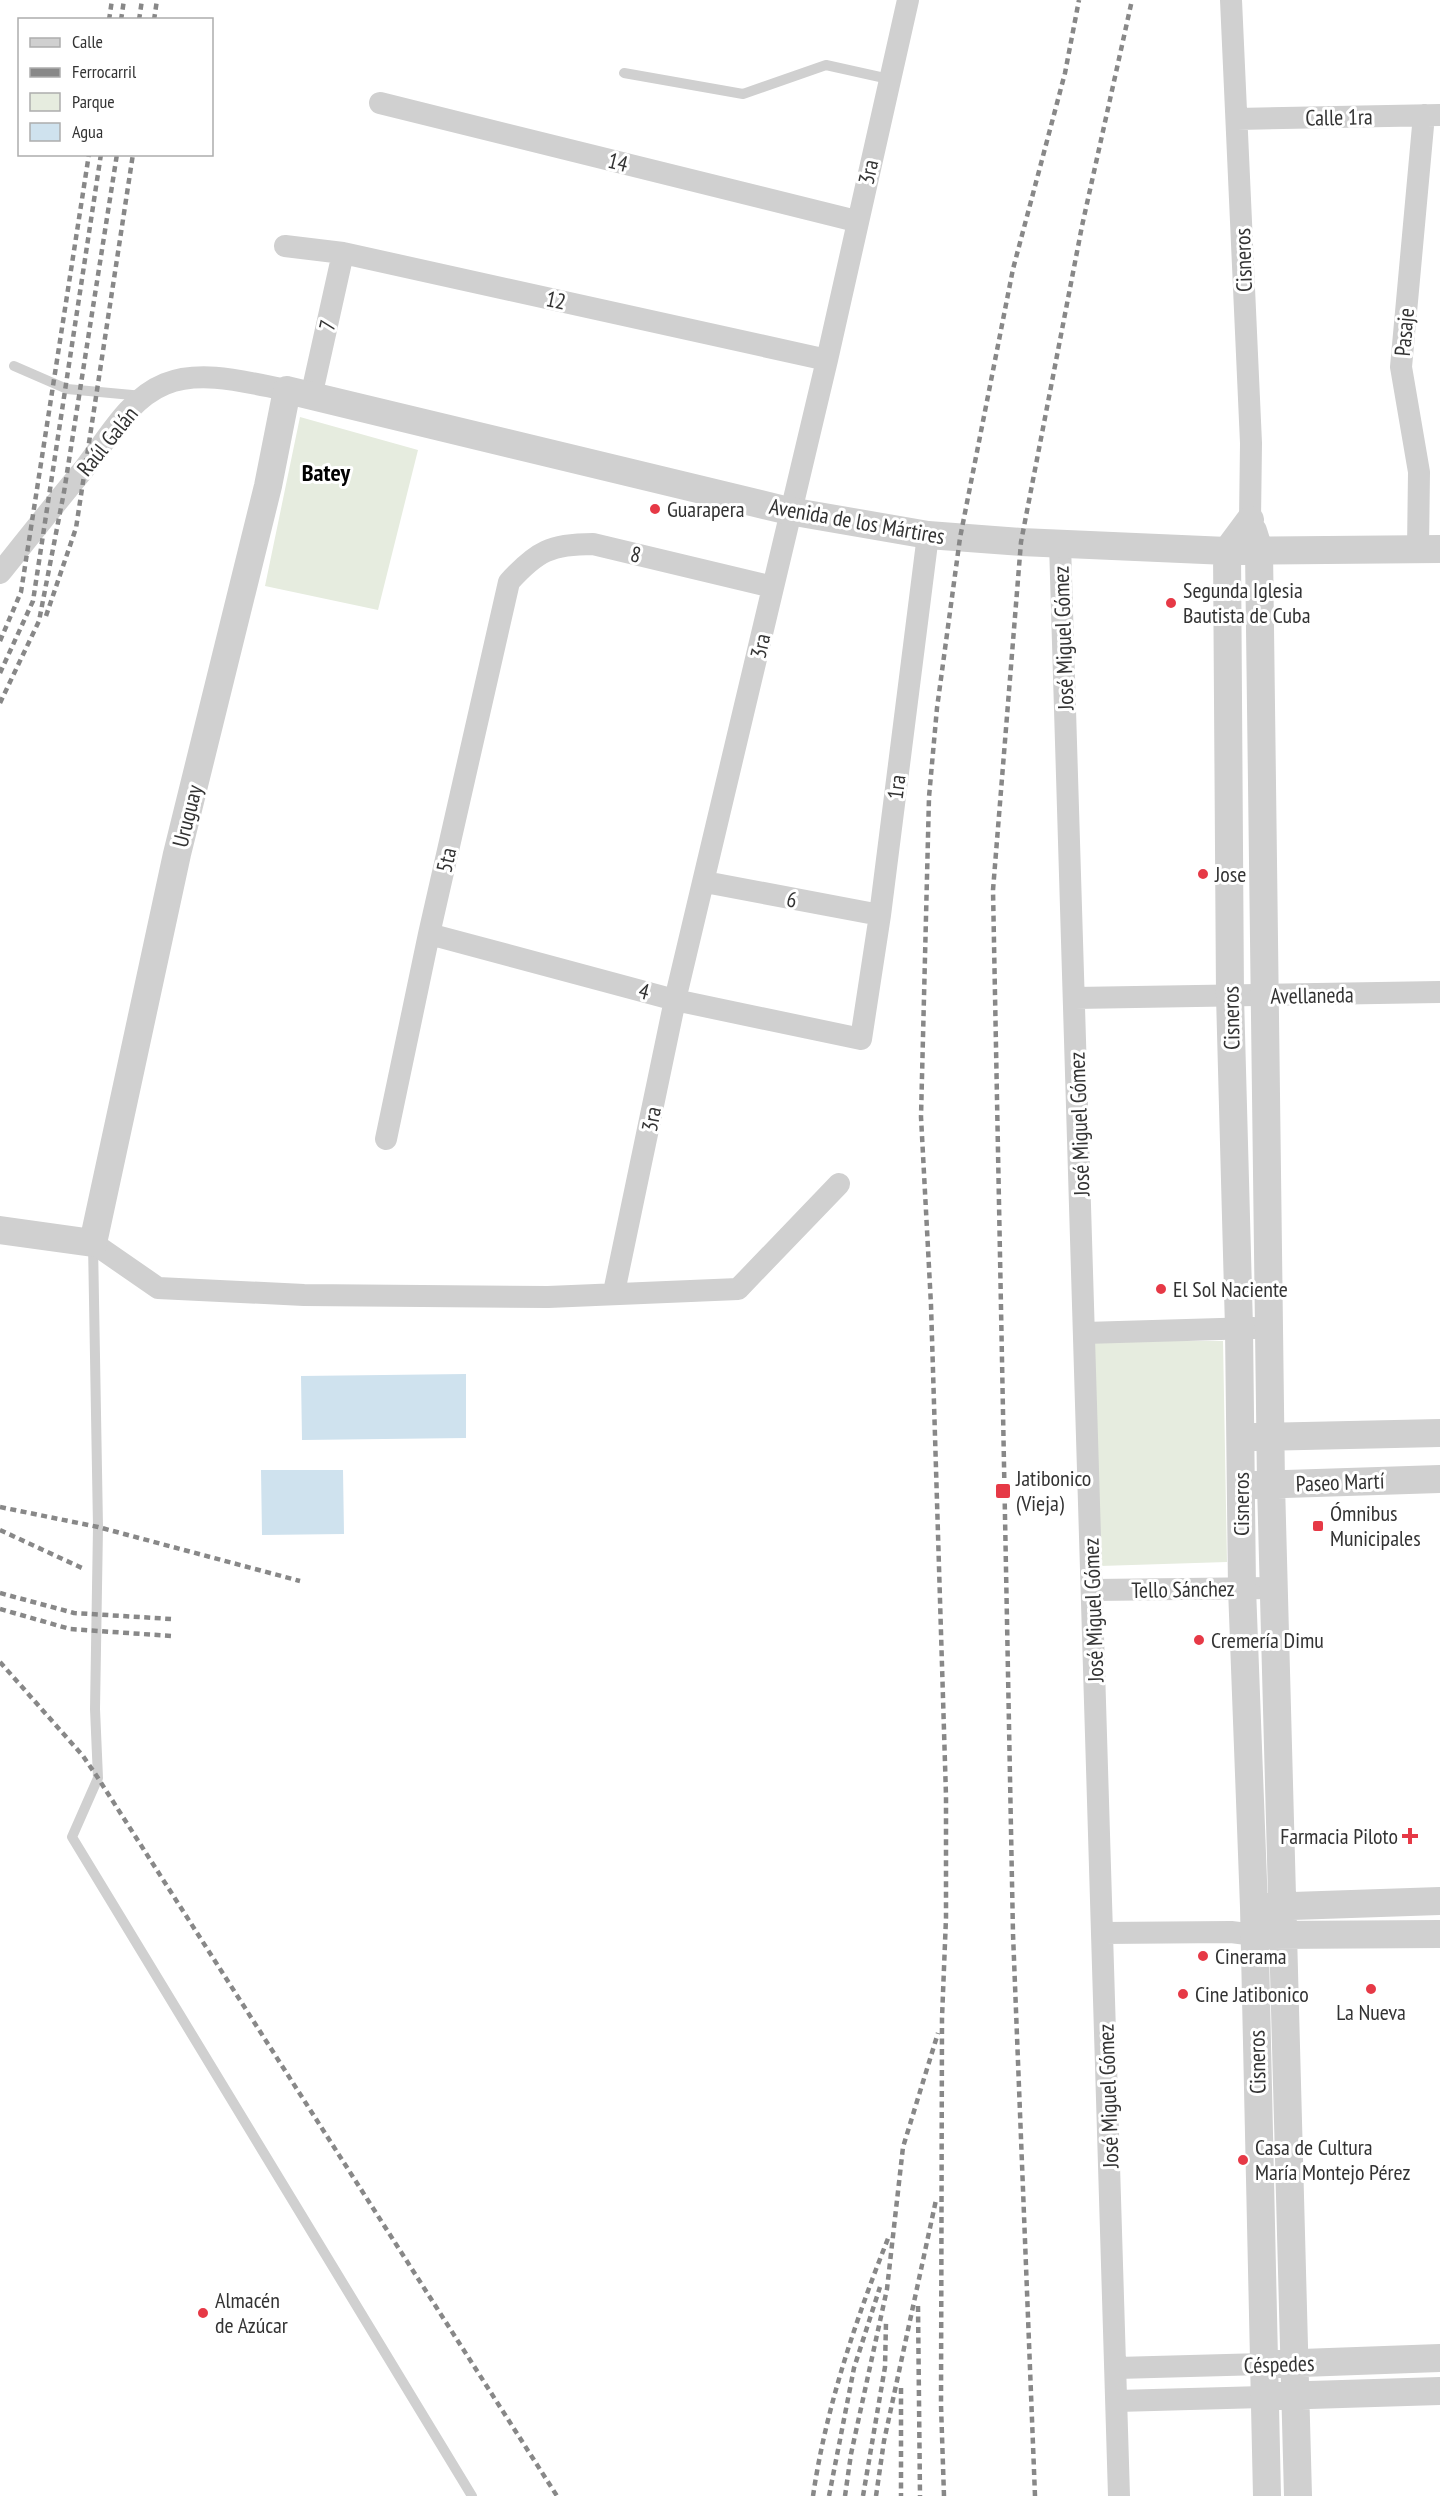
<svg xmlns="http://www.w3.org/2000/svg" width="1440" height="2496" viewBox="0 0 1440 2496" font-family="'PT Sans Narrow',sans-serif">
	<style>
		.green { fill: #e6ecdf }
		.water { fill: #cfe2ee }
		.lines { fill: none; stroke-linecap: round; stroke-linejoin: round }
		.service { stroke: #d0d0d0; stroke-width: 10 }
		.minor { stroke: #d0d0d0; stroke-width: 22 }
		.tertiary { stroke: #d0d0d0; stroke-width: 28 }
		.rail { stroke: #888; stroke-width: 4.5; stroke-dasharray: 6 4.5; stroke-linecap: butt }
		.poi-dot { fill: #e63946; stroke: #fff; stroke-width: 2 }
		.labels { text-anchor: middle; stroke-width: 6; stroke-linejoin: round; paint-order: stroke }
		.street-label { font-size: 22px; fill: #333; stroke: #fff }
		.poi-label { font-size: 22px; fill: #333; stroke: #fff; text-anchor: start }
		.neighbourhood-label { font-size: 24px; font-weight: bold; fill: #000; stroke: #fff }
	</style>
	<rect width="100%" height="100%" fill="#fff"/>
	<path class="green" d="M300,417L418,450L378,610L265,586Z
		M1091,1341H1223L1227,1562L1100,1566Z"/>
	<path class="water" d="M466,1374V1438L302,1440L301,1376Z
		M343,1470L344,1534L262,1535L261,1470Z"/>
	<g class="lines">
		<path class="service" d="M624,73L743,94L826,65L889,79
			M14,366L67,389L143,396
			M93,1243L98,1527L95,1709L98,1778L72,1837L472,2496"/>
		<path class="minor" d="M1231,0L1251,443L1250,520
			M380,103L856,221
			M1237,119L1440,115
			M285,246L343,253L827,360
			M311,397L343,253
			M1060,544L1119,2496
			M1418,549L1419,472L1401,367L1424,115
			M0,573C28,538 55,504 84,469C107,440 128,399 165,384C202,369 249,383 287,390
			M705,882L880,915
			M429,934L675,1000L861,1039L880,915L928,535
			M1075,998L1440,992
			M386,1139L429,934L509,582C537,551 551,544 593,544L773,587
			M93,1243L158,1288L304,1295L548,1297L738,1289L839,1184
			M614,1292L675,1000L827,360L908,0
			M1085,1333L1254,1328
			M1093,1590L1274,1588
			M1103,1933L1231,1932L1255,1935
			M1117,2368L1263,2364
			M1117,2401L1263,2397"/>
		<path class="tertiary" d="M1250,520L1227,551L1230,996L1239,1328L1242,1588L1254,1907L1267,2496
			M1253,531L1259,550L1271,1484L1298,2496
			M0,1230L93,1243L177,854L268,486L287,390L789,511L928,535L1021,542L1227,551L1440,549
			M1253,1437L1440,1433
			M1252,1485L1440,1479
			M1265,1907L1440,1901
			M1266,1935L1440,1934
			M1274,2364L1440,2358
			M1277,2396L1440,2391"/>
		<path class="rail" d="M109,20L112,0
			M121,20L124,0
			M139,20L142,0
			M154,20L157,0
			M46,616L76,528L133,154
			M0,641L21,592L89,154
			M0,673L33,601L101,154
			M0,703L39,621L64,492L117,154
			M0,1507L98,1527L300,1581
			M0,1530L82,1568
			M0,1593L74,1613L171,1619
			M0,1609L70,1629L171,1636
			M0,1662L83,1756L98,1778L557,2496
			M918,2306L920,2496
			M901,2388V2496
			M813,2496C826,2407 856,2319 889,2236
			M829,2496L854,2368L880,2287
			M845,2496L851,2454L887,2289L903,2147L938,2033
			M863,2496L885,2367L886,2322
			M876,2496L884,2441L936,2200
			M944,2496L941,2405L942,2018L946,1918V1796L931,1305L921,1117L929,797L937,708L960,538L1013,269L1065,73L1079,0
			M1035,2496L1013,1934L993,890L1021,542L1082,226L1132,0"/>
	</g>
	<g class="poi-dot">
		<circle cx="655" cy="509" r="6"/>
		<circle cx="1171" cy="603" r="6"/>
		<circle cx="1203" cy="874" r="6"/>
		<circle cx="1161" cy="1289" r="6"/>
		<rect x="995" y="1483" width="16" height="16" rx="3"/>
		<rect x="1312" y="1520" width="12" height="12" rx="3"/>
		<circle cx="1199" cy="1640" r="6"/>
		<path d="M1407 1827h6v6h6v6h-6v6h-6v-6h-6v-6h6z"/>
		<circle cx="1203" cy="1956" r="6"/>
		<circle cx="1371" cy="1989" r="6"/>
		<circle cx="1183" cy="1994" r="6"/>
		<circle cx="1243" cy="2160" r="6"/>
		<circle cx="203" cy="2313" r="6"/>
	</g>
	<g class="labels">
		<g class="street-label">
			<text transform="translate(1339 117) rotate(-1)" y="8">Calle 1ra</text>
			<text transform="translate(618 162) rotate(14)" y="8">14</text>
			<text transform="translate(868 172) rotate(-77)" y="8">3ra</text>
			<text transform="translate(1243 260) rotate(-92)" y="8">Cisneros</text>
			<text transform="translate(556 300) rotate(12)" y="8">12</text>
			<text transform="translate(327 325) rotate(-77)" y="8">7</text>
			<text transform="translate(1404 332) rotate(-85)" y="8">Pasaje</text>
			<text transform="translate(107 441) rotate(-51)" y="8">Raúl Galán</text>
			<text transform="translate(857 521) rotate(10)" y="8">Avenida de los Mártires</text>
			<text transform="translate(636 554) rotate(13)" y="8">8</text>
			<text transform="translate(1063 638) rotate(-92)" y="8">José Miguel Gómez</text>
			<text transform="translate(760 646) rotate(-77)" y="8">3ra</text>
			<text transform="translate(896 787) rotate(-83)" y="8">1ra</text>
			<text transform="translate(187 816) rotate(-76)" y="8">Uruguay</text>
			<text transform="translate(446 860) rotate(-77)" y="8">5ta</text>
			<text transform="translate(792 899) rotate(11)" y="8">6</text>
			<text transform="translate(644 991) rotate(15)" y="8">4</text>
			<text transform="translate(1312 995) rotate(-1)" y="8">Avellaneda</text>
			<text transform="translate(1231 1018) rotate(-91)" y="8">Cisneros</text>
			<text transform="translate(651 1119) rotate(-79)" y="8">3ra</text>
			<text transform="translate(1079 1124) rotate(-92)" y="8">José Miguel Gómez</text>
			<text transform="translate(1340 1482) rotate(-2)" y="8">Paseo Martí</text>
			<text transform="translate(1241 1504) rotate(-90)" y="8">Cisneros</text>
			<text transform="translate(1183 1589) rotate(-1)" y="8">Tello Sánchez</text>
			<text transform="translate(1093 1610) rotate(-92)" y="8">José Miguel Gómez</text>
			<text transform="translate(1257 2062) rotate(-91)" y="8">Cisneros</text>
			<text transform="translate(1108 2096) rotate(-92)" y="8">José Miguel Gómez</text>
			<text transform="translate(1279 2364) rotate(-2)" y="8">Céspedes</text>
		</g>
		<g class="poi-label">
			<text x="667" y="517">Guarapera</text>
			<text x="1183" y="598">Segunda Iglesia<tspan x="1183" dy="25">Bautista de Cuba</tspan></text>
			<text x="1215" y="882">Jose</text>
			<text x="1173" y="1297">El Sol Naciente</text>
			<text x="1016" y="1486">Jatibonico<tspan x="1016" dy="25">(Vieja)</tspan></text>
			<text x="1330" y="1521">Ómnibus<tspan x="1330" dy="25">Municipales</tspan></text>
			<text x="1211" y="1648">Cremería Dimu</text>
			<text x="1398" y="1844" text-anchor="end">Farmacia Piloto</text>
			<text x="1215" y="1964">Cinerama</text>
			<text x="1195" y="2002">Cine Jatibonico</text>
			<text x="1371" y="2020" text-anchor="middle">La Nueva</text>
			<text x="1255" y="2155">Casa de Cultura<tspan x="1255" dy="25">María Montejo Pérez</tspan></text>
			<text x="215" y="2308">Almacén<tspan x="215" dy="25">de Azúcar</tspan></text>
		</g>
		<g class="neighbourhood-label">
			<text x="326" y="481">Batey</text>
		</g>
	</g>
	<rect x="18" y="18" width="195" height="138" fill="#ffffff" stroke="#adadad" stroke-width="1.5"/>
	<rect x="30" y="38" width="30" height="9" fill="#d0d0d0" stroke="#adadad" stroke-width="1.5"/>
	<text x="72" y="48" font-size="18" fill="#333333">Calle</text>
	<rect x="30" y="68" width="30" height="9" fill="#888888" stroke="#adadad" stroke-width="1.5"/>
	<text x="72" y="78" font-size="18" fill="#333333">Ferrocarril</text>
	<rect x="30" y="93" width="30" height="18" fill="#e6ecdf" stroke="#adadad" stroke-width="1.5"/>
	<text x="72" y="108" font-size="18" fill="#333333">Parque</text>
	<rect x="30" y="123" width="30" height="18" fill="#cfe2ee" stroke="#adadad" stroke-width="1.5"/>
	<text x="72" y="138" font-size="18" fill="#333333">Agua</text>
</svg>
